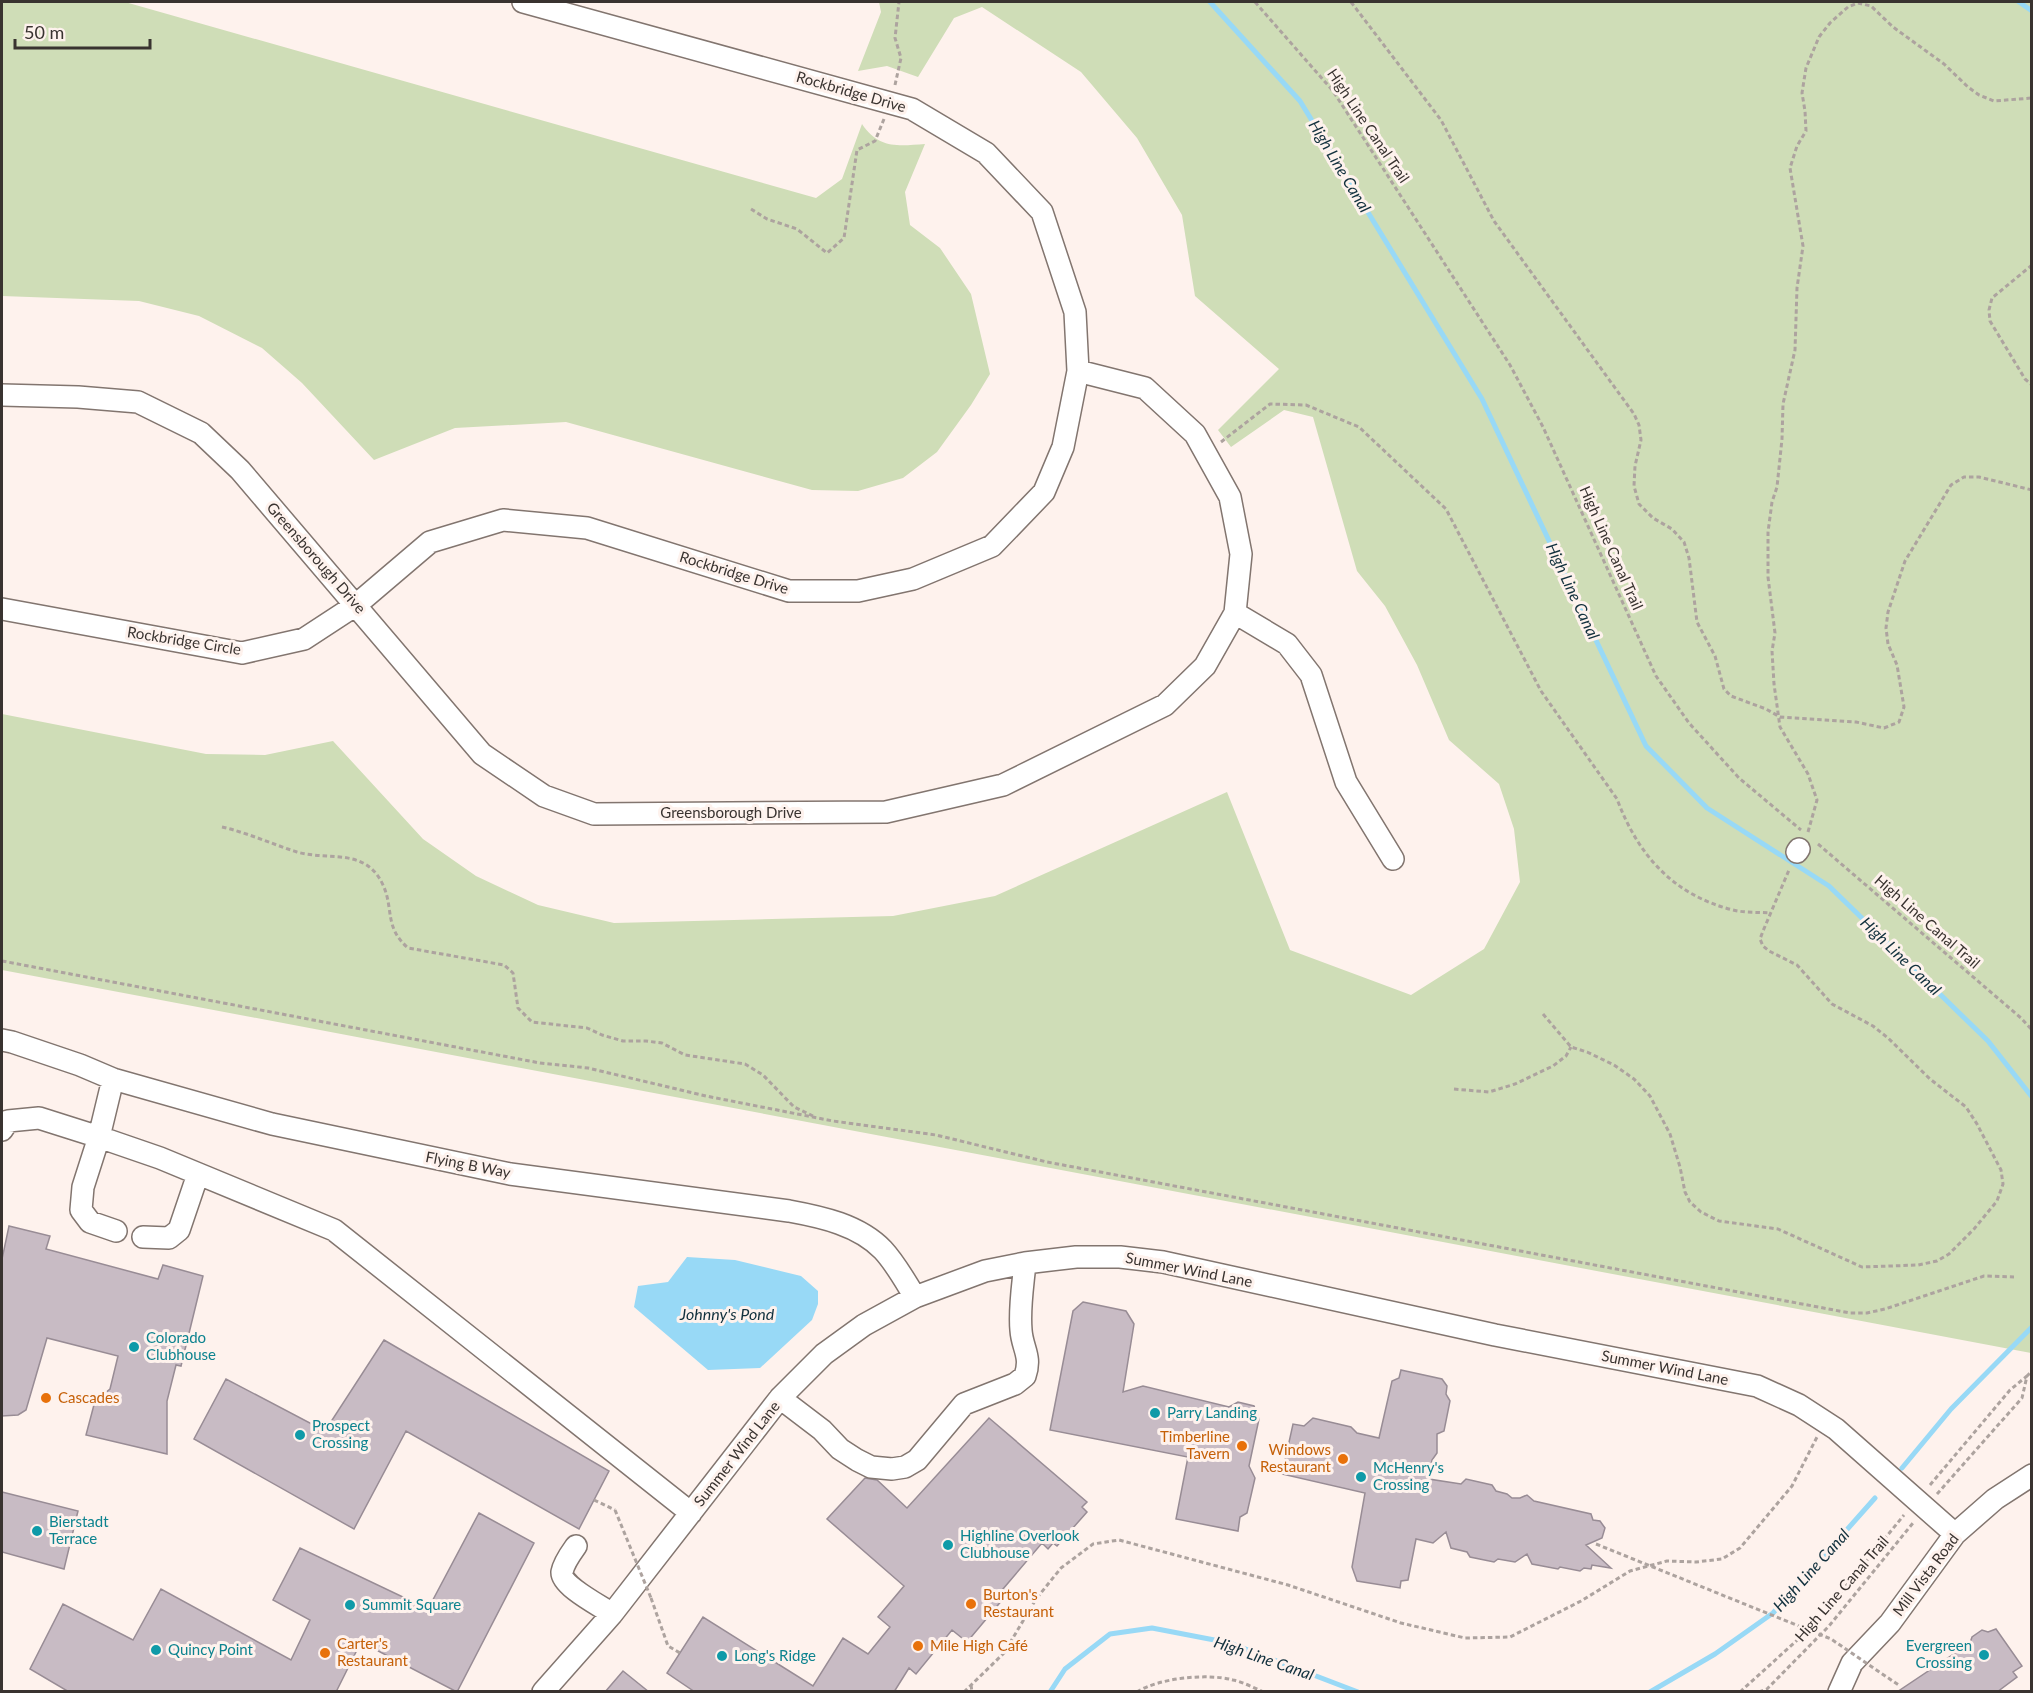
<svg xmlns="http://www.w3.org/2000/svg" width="2033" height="1693" viewBox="0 0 2033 1693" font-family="Lato,sans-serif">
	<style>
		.green { fill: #cfddb7 }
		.water { fill: #98d9f6 }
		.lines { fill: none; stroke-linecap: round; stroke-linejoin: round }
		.stream { stroke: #98d9f6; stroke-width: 5 }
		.building { fill: #c8bbc4; stroke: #988c95; stroke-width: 1.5 }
		.minor-casing { stroke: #82756f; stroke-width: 24 }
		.path { stroke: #ada39f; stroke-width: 3; stroke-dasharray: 4.5 3; stroke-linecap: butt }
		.minor { stroke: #fff; stroke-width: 21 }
		.path-bridge { stroke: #ada39f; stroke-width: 3; stroke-dasharray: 4.5 3; stroke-linecap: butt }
		.culture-dot { fill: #0f9aa8; stroke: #fef2ed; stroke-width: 2 }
		.food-dot { fill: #e8710a; stroke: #fef2ed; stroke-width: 2 }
		.labels { text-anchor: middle; stroke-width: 6; stroke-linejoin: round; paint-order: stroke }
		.street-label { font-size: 15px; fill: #393330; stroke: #fef2ed }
		.culture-label { font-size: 15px; fill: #0d838f; stroke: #fef2ed; text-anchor: start }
		.food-label { font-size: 15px; fill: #c56008; stroke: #fef2ed; text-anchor: start }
		.water-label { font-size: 16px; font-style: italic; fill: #11303d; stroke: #fef2ed }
	</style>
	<rect width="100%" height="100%" fill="#fef2ed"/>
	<path class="green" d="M2,2H125L816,198L842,179L862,124C879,149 898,146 925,144L905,192L910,225L940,248L971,294L990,374L971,405L937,452L903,478L858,491L812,490L566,422L455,428L374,460L302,383L262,348L199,316L139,301L2,296Z
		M879,2H2031V1353L2,970V714L206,754L265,755L333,741L423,839L476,876L538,905L614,923L893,916L995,896L1227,792L1290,950L1411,995L1484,949L1520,882L1514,829L1499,784L1449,740L1417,665L1385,606L1357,571L1313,417L1284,410L1231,447L1218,430L1279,369L1195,296L1182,215L1137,138L1081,72L982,7L954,18L918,77L887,66L858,71L881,12Z"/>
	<path class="water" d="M687,1257L735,1260L801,1276L818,1291V1304L812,1320L760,1368L708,1370L634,1307L638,1286L668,1282Z"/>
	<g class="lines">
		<path class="stream" d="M1210,2L1300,101L1482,399L1646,746L1707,808L1829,886L1988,1041L2032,1097
			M2019,2L2032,11
			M1902,1468L1951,1409L2032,1327
			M1050,1692L1065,1669L1110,1634L1152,1628L1230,1643L1358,1692
			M1650,1692L1715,1654L1773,1613L1875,1498"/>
	</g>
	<path class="building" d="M9,1226L50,1236L46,1249L158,1279L163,1265L203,1276L181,1366L176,1365L167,1401V1454L86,1435L95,1401L110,1389L118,1356L47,1338L26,1410L18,1415L2,1416V1259Z
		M1083,1302L1126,1311L1134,1324L1123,1392L1143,1386L1229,1407L1238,1402L1254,1406L1259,1419L1249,1466L1255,1478L1247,1513L1240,1517L1238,1531L1176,1519L1188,1457L1050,1430L1073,1311Z
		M384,1340L609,1471L579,1529L406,1431L354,1529L194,1439L226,1379L325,1431Z
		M1401,1370L1442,1379L1447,1386L1446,1394L1450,1401L1444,1431L1437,1434V1453L1432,1460L1429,1479L1461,1484L1466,1479L1492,1485L1496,1491L1507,1494L1512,1498H1520L1527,1495L1534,1501L1591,1514L1593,1520L1600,1521L1605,1528L1602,1538L1586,1545L1611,1568L1592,1565L1591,1569L1584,1568L1580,1571L1560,1567L1558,1569L1532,1564L1527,1554L1515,1562L1498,1559L1494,1562L1470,1557L1467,1552L1451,1548L1446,1532L1433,1543L1416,1539L1408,1580L1401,1581L1400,1588L1357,1581L1352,1567L1365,1493L1282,1474L1293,1424L1304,1426L1313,1418L1351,1427L1357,1433L1379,1438L1392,1381L1399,1378Z
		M989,1418L1087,1502L1082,1507L1087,1512L1057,1546L1053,1543L1048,1549L1042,1543L1003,1589L1008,1593L967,1642L952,1630L916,1674L909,1668L894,1692H695L667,1673L703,1617L813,1686L843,1638L868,1654L890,1627L878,1617L904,1586L827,1519L865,1478L877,1480L907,1508Z
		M2,1492L78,1511L64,1569L2,1552Z
		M479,1513L534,1543L457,1692L361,1642L336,1692H69L30,1669L63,1604L133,1640L161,1589L291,1660L310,1620L273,1600L300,1548L428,1609Z
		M1996,1629L2022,1666L2013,1672L2017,1677L1997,1692H1897L1970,1643L1972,1637L1982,1630L1988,1632Z
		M623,1671L649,1692H605Z"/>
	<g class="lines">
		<g class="minor-casing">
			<path id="minor" d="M2,395L78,397L138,402L201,433L240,470L482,754L544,796L594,814L886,812L1003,785L1165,705L1205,666L1235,613L1241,554L1230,497L1195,434L1145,388L1078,371
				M2,609L242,653L304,639L356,605L430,542L503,520L587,528L789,591H858L913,579L992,546L1044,492L1063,447L1078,371L1075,312L1042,212L986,153L912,109L523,2
				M1235,613L1287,644L1311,675L1346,782L1393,859
				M1797,852L1799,849
				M2,1040L12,1042L80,1065L113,1079L272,1124L510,1174L789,1211C822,1217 859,1225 883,1250C896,1264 905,1281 915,1297
				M113,1079L99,1137L160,1158L334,1230L691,1513
				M2,1130L8,1121L39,1118L99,1137L83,1187L81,1210L90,1222L116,1231
				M143,1237L169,1238L179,1230L198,1174
				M780,1398L822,1430L840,1449L857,1460L871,1467L892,1469L905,1467L917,1460L964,1404L1015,1384L1025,1376C1032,1356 1022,1348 1021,1330C1019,1308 1023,1285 1025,1263
				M576,1546C571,1553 564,1562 562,1572C561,1586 601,1606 612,1614
				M543,1692L612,1614L780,1398L824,1354L864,1325L915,1297L985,1271L1025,1263L1076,1257H1120L1163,1262L1495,1335L1757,1386L1799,1405L1836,1429L1955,1534
				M1839,1692L1852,1663L1890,1623L1955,1534L1995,1499L2032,1475"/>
		</g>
		<path class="path" d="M1255,2L1333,91L1510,365L1543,427L1656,676L1689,723L1739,778L1801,830
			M1351,2L1441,120L1494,221L1634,414L1639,425L1641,440L1635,466L1634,486L1639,504L1653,518L1672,529L1684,542L1689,558L1697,622L1715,656L1724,689L1731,696L1766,709L1780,717L1856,722L1884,728L1899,722L1904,707L1897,665L1888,644L1886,628L1888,612L1905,561L1951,485L1964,477H1979L2032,490
			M895,85L901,58L895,38L899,2
			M751,209L767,219L797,229L827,253L844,238L857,150L875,141L884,119
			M2032,265L1992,298L1989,310L1990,321L2025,379L2032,385
			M1221,442L1270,404L1306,405L1359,427L1446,509L1541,691L1617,799C1638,855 1673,895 1733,910C1745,913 1758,912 1770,913
			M222,827C248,833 272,844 297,852C328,861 366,847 383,885C394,909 384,927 408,948L504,965L513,973L518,1008L532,1022L587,1028L602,1035L623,1041H646L662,1043L685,1055L745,1064L763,1075L794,1107L813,1116
			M1808,832L1817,800L1808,774L1780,727L1774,684L1772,651L1775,633L1768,577V532L1772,502L1777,487L1782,439L1783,404L1795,350L1797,288L1803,246L1790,168L1797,146L1806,131L1805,111L1802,93L1806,68L1819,37L1830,23L1848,7L1858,3L1871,6L1893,27L1944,64L1968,87L1979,95L1994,101L2032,98
			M1818,844L2021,1018L2032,1030
			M2,961L540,1063L588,1068L706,1096L833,1121L936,1135L1047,1162L1850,1313H1867L1885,1309L1984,1276L2014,1277
			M1543,1014L1571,1047L1587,1052L1614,1065L1634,1079L1650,1096L1670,1134L1680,1167L1685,1192L1690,1202L1701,1212L1719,1221L1778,1229L1862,1267L1918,1265L1937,1261L1949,1254L1974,1229L1997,1201L2003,1184L2001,1170L1977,1124L1966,1107L1930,1079L1888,1038L1873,1026L1832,1004L1797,965L1769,951L1763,946L1760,939L1763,931L1789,870
			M1454,1089L1489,1092L1515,1084L1553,1066L1566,1056L1571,1047
			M1930,1485L2010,1390L2027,1376
			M1937,1494L2022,1398L2027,1376L2032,1371
			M594,1500L615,1510
			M651,1598L668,1646L680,1653
			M971,1685L972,1692
			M964,1692L1004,1653L1036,1599L1061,1568L1093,1544L1119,1540L1288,1585L1401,1623L1465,1638L1510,1637L1581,1601L1630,1571L1667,1561L1696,1562L1722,1559L1740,1548L1792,1486L1817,1437
			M1137,1692C1159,1678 1207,1673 1233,1680C1243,1682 1254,1688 1264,1692
			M1740,1692L1815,1624L1904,1515
			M1759,1692L1767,1689L1829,1626L1913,1523"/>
		<use href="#minor" class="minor"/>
		<path class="path-bridge" d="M615,1510L651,1598
			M1596,1544L1831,1639L1900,1686"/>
	</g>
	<g class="culture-dot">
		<circle cx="134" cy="1347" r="6"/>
		<circle cx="1155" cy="1413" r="6"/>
		<circle cx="300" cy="1435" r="6"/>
		<circle cx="1361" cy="1477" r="6"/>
		<circle cx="37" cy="1531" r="6"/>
		<circle cx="948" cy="1545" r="6"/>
		<circle cx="350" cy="1605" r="6"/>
		<circle cx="156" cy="1650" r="6"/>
		<circle cx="1984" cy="1655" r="6"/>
		<circle cx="722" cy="1656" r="6"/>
	</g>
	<g class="food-dot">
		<circle cx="46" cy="1398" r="6"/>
		<circle cx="1242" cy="1446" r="6"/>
		<circle cx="1343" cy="1459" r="6"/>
		<circle cx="971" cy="1604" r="6"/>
		<circle cx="918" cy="1646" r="6"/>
		<circle cx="325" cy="1653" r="6"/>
	</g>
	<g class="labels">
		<g class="street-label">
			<text transform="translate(851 92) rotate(16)" y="5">Rockbridge Drive</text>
			<text transform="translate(1368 126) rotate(56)" y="5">High Line Canal Trail</text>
			<text transform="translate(1611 548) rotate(66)" y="5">High Line Canal Trail</text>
			<text transform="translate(316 558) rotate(49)" y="5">Greensborough Drive</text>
			<text transform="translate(734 573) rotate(17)" y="5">Rockbridge Drive</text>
			<text transform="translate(184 641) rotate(9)" y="5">Rockbridge Circle</text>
			<text x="731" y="818">Greensborough Drive</text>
			<text transform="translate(1927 922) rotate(41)" y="5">High Line Canal Trail</text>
			<text transform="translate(468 1165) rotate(11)" y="5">Flying B Way</text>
			<text transform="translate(1189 1270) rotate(11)" y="5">Summer Wind Lane</text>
			<text transform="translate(1665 1368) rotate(11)" y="5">Summer Wind Lane</text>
			<text transform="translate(737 1454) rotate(-52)" y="5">Summer Wind Lane</text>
			<text transform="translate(1926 1575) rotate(-53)" y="5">Mill Vista Road</text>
			<text transform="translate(1842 1589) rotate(-49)" y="5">High Line Canal Trail</text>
		</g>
		<g class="culture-label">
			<text x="146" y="1343">Colorado<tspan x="146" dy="17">Clubhouse</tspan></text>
			<text x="1167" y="1418">Parry Landing</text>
			<text x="312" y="1431">Prospect<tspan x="312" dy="17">Crossing</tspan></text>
			<text x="1373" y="1473">McHenry's<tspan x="1373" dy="17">Crossing</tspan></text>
			<text x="49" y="1527">Bierstadt<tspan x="49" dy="17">Terrace</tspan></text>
			<text x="960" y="1541">Highline Overlook<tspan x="960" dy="17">Clubhouse</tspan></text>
			<text x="362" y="1610">Summit Square</text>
			<text x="1972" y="1651" text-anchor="end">Evergreen<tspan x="1972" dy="17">Crossing</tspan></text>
			<text x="168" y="1655">Quincy Point</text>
			<text x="734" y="1661">Long's Ridge</text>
		</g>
		<g class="food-label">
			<text x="58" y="1403">Cascades</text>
			<text x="1230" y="1442" text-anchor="end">Timberline<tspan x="1230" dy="17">Tavern</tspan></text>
			<text x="1331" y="1455" text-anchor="end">Windows<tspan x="1331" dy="17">Restaurant</tspan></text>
			<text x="983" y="1600">Burton's<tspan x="983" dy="17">Restaurant</tspan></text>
			<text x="337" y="1649">Carter's<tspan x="337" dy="17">Restaurant</tspan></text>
			<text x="930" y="1651">Mile High Café</text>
		</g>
		<g class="water-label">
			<text transform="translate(1340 166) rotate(59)" y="6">High Line Canal</text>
			<text transform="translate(1573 591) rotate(65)" y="6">High Line Canal</text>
			<text transform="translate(1901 956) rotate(44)" y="6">High Line Canal</text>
			<text x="727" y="1320">Johnny's Pond</text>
			<text transform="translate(1811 1570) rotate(-48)" y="6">High Line Canal</text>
			<text transform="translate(1264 1658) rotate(19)" y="6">High Line Canal</text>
		</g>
	</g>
	<rect width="2033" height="1693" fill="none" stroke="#393330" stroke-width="6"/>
	<path d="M15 39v9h135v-9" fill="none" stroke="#393330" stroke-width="3"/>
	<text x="24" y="39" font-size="18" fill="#393330" stroke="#fef2ed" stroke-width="4.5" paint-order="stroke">50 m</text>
</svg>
